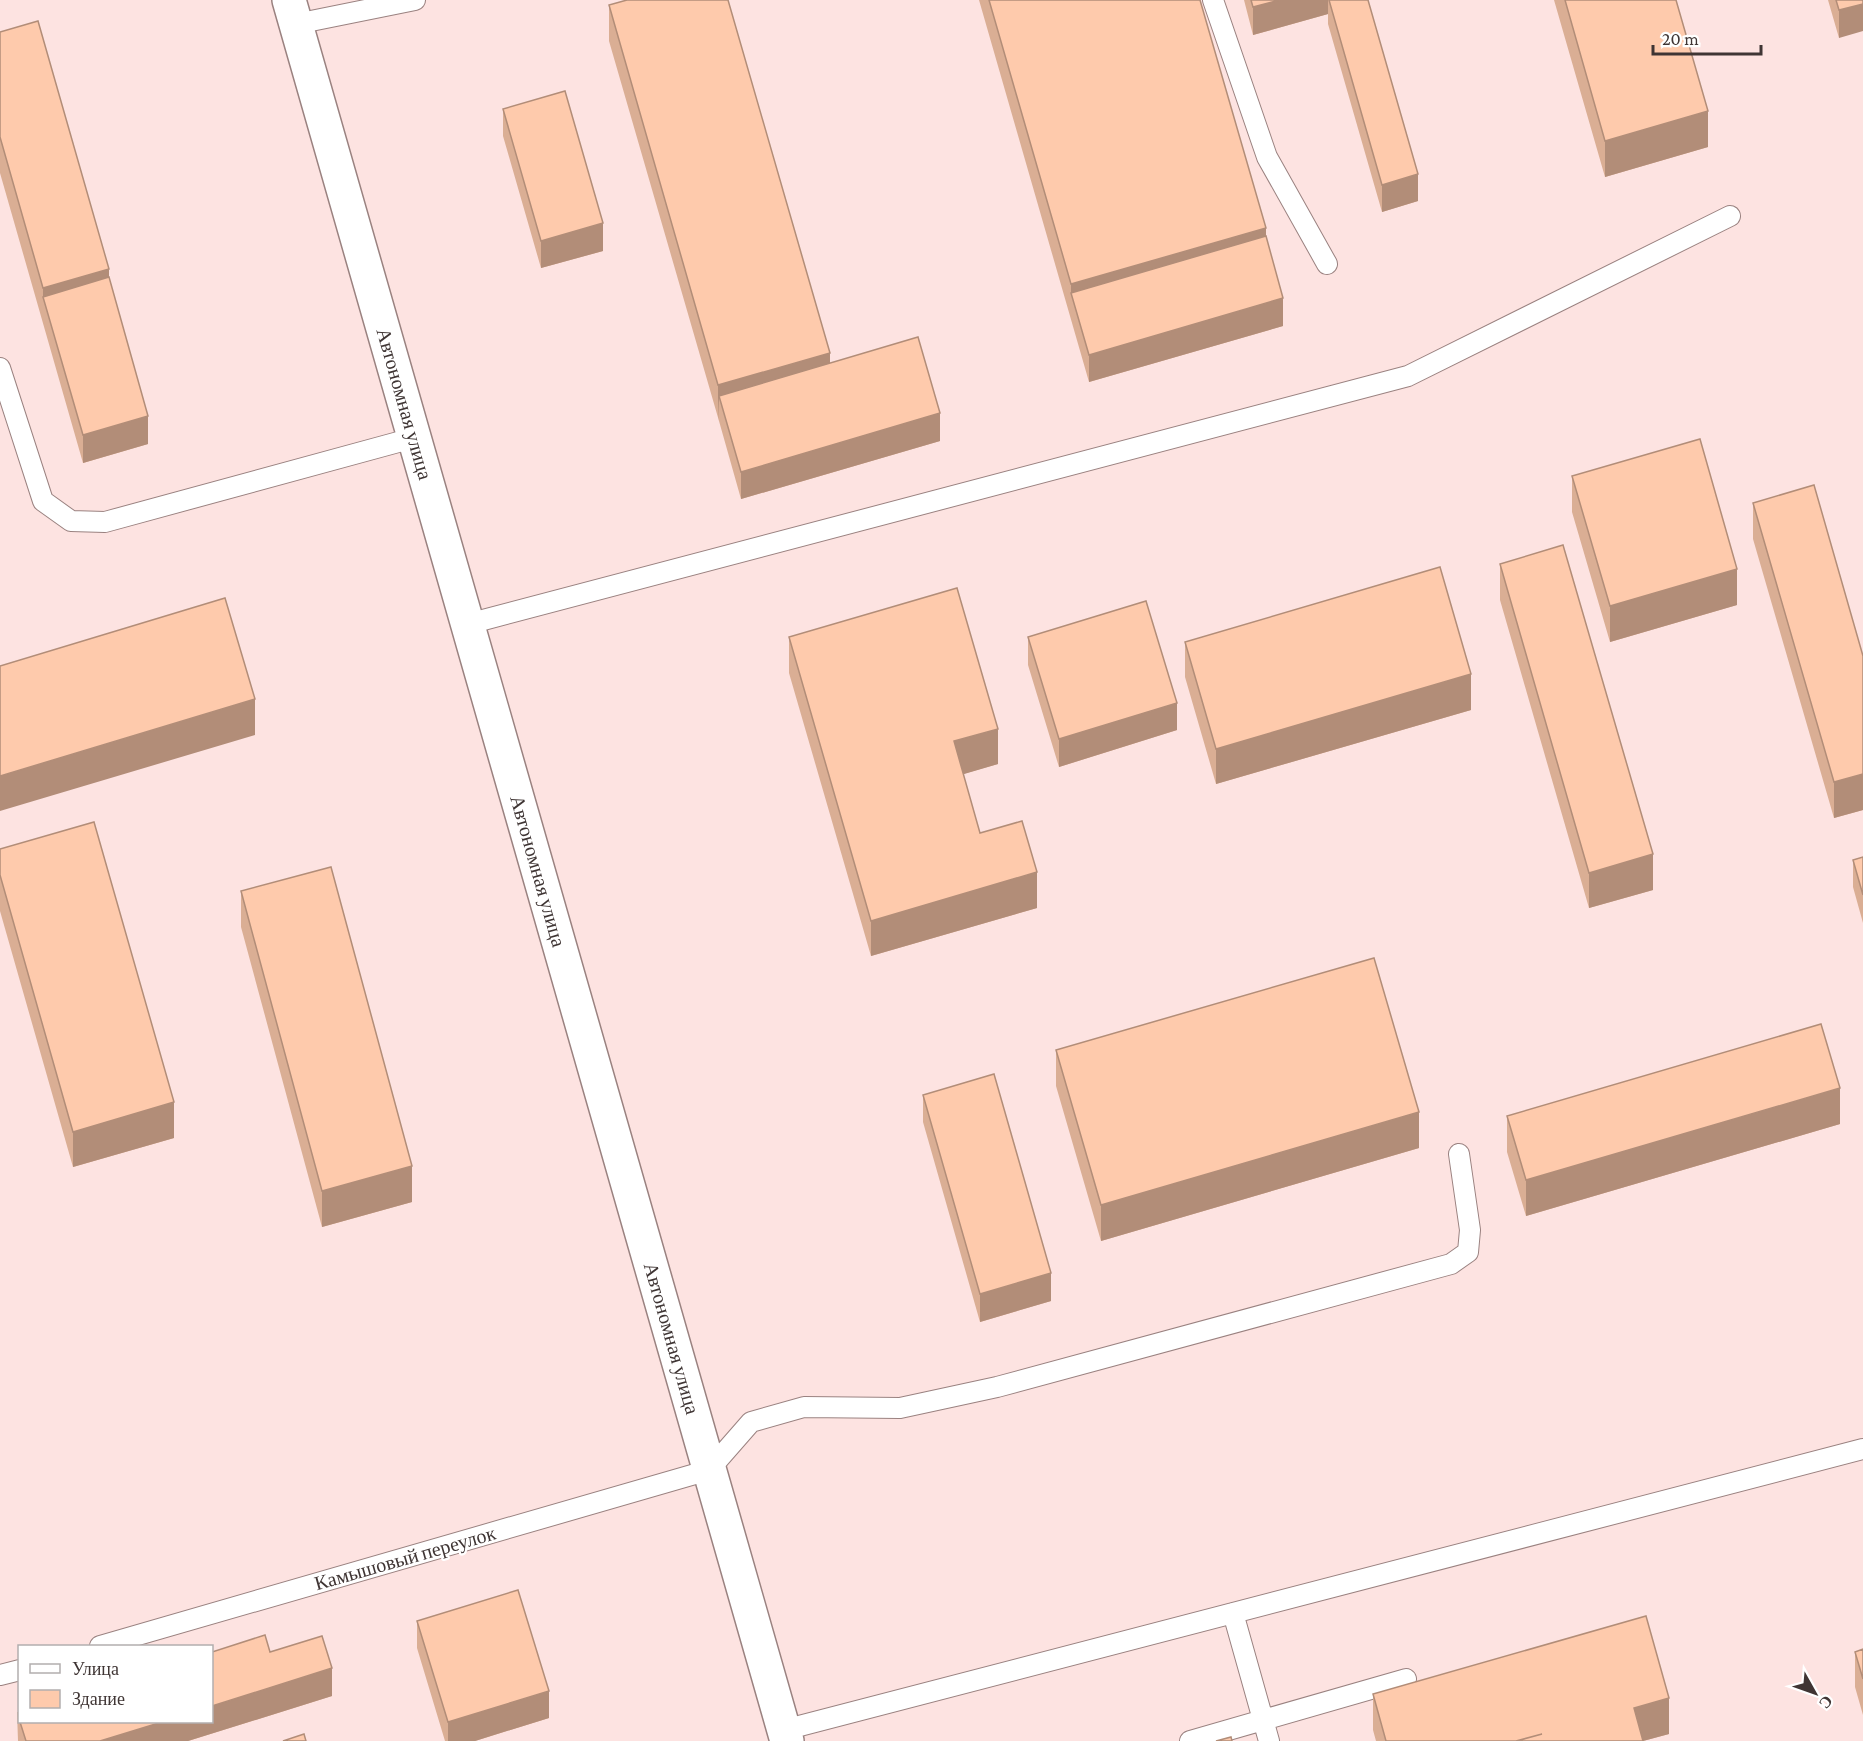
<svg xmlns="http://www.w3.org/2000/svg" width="1863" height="1741" viewBox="0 0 1863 1741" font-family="'Crimson Pro',serif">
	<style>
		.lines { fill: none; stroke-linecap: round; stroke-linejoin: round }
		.lane-casing { stroke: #9a8280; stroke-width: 22 }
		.street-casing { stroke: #9a8280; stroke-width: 36 }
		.lane { stroke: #fff; stroke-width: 20 }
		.street { stroke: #fff; stroke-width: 33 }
		.wall { fill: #daae94 }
		.shaded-wall { fill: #b28d78 }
		.building { fill: #fecaac; stroke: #b28d78; stroke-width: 1.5 }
		.labels { text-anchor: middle; stroke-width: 4.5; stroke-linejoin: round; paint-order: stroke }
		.street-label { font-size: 20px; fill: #3f3534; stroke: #fff }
	</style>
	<rect width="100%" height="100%" fill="#fde3e1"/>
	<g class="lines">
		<g class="lane-casing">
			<path id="lane" d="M1213,0L1267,157L1327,264
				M296,24L415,0
				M0,368L43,501L71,521L105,522L413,438
				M468,624L1408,376L1730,216
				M1233,1613L1269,1741
				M100,1646L709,1470L751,1422L804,1407L900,1408L997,1387L1451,1264L1468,1252L1470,1230L1459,1154
				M0,1675L20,1670
				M784,1730L1863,1449
				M1190,1741L1406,1679"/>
		</g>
		<g class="street-casing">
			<g id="street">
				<path id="s1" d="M289,0L787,1741"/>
			</g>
		</g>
		<use href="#lane" class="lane"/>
		<use href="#street" class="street"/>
	</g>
	<path class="wall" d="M979,0H1200L1266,236L1283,326L1089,382Z
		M1244,0H1368L1418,201L1382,212L1328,24V14L1253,35Z
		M1554,0H1676L1708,147L1605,177Z
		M1828,0H1863L1839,38Z
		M609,5L830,363L940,441L741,499L719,421L609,41Z
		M0,32L109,277L148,444L83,463L0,173Z
		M503,109L603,251L541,268L503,136Z
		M1572,476L1737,605L1610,642L1572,512Z
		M1753,503L1863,656V810L1834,818L1753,539Z
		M1500,564L1653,890L1589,908L1500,600Z
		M789,637L998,764L963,774L980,833L1037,908L871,956L789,673Z
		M1028,637L1177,730L1059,767L1028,665Z
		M1185,642L1471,710L1216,784L1185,677Z
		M0,849L174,1138L73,1167L0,911Z
		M1863,857V923L1853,887V860Z
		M241,891L412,1202L322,1227L241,927Z
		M1056,1050L1419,1148L1101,1241L1056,1086Z
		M923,1095L1051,1301L980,1322L923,1122Z
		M1507,1116L1840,1124L1526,1216L1507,1152Z
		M417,1621L549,1718L475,1741H445L417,1648Z
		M1863,1649V1715L1855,1687V1652Z
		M270,1652L332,1696L188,1741H18L17,1712H20V1722H212Z
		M1373,1694L1669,1734L1643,1741H1376L1373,1730Z"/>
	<path class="shaded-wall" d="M1280,0H1328V14L1253,35V7Z
		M1863,4V31L1839,38V10Z
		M1708,111V147L1605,177V141Z
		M1418,174V201L1382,212V185Z
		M603,223V251L541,268V241Z
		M1266,228V264L1071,293V284Z
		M109,269V305L43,297V288Z
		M1283,298V326L1089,382V355Z
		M830,353V389L719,396L718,421V385Z
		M940,413V441L741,499V472Z
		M148,416V444L83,463V435Z
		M1737,569V605L1610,642V606Z
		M1471,674V710L1216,784V749Z
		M255,699V735L0,811V776Z
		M1177,703V730L1059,767V739Z
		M998,729V764L954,777V741Z
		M1863,774V810L1834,818V782Z
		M1653,854V890L1589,908V873Z
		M1037,872V908L871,956V921Z
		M1840,1088V1124L1526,1216V1180Z
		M174,1102V1138L73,1167V1132Z
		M1419,1112V1148L1101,1241V1205Z
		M412,1166V1202L322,1227V1191Z
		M1051,1273V1301L980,1322V1294Z
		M332,1668V1696L188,1741H100L162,1722H212V1706Z
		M549,1691V1718L475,1741H448V1722Z
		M1669,1698V1734L1643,1741L1634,1708Z"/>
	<path class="building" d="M627,0H728L830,353L718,385L609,5Z
		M989,0H1200L1266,228L1071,284Z
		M1251,0H1280L1253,7Z
		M1329,0H1368L1418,174L1382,185Z
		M1565,0H1676L1708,111L1605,141Z
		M1836,0H1863V4L1839,10Z
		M38,21L109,269L43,288L0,137V32Z
		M565,91L603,223L541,241L503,109Z
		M1266,236L1283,298L1089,355L1071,293Z
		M109,277L148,416L83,435L43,297Z
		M918,337L940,413L741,472L719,396Z
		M1700,439L1737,569L1610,606L1572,476Z
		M1814,485L1863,656V774L1834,782L1753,503Z
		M1563,545L1653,854L1589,873L1500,564Z
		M1440,567L1471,674L1216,749L1185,642Z
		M957,588L998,729L954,741L980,833L1022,821L1037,872L871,921L789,637Z
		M225,598L255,699L0,776V666Z
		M1146,601L1177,703L1059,739L1028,637Z
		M94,822L174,1102L73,1132L0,875V849Z
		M1863,857V895L1853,860Z
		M331,867L412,1166L322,1191L241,891Z
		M1374,958L1419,1112L1101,1205L1056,1050Z
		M1821,1024L1840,1088L1526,1180L1507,1116Z
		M994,1074L1051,1273L980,1294L923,1095Z
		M518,1590L549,1691L448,1722L417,1621Z
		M1646,1616L1669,1698L1634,1708L1643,1741H1517L1542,1734L1516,1741H1386L1373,1694Z
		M265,1635L270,1652L322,1636L332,1668L212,1706V1652Z
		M1863,1649V1679L1855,1652Z
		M20,1722H162L100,1741H26Z
		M304,1734L306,1741H283Z
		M1231,1737L1232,1741H1216Z"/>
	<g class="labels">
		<g class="street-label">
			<text dy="7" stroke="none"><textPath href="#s1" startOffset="420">Автономная улица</textPath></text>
			<text dy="7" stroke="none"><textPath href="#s1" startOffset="906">Автономная улица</textPath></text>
			<text dy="7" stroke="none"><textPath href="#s1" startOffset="1392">Автономная улица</textPath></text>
			<text transform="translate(405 1558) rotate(-16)" y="7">Камышовый переулок</text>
		</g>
	</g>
	<rect x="18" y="1645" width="195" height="78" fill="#ffffff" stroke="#b2aeae" stroke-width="1.5"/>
	<rect x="30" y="1664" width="30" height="9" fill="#ffffff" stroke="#b2aeae" stroke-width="1.5"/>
	<text x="72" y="1675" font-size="18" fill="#3f3534">Улица</text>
	<rect x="30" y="1690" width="30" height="18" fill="#fecaac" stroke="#b2aeae" stroke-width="1.5"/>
	<text x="72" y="1705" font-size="18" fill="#3f3534">Здание</text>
	<g transform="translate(1815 1693) rotate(130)" stroke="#ffffff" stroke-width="4.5" paint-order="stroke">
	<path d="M0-4.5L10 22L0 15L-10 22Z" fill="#3f3534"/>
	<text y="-9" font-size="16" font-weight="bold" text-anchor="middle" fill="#3f3534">С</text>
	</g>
	<path d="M1653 45v9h108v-9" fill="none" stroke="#3f3534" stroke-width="3"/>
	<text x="1662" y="45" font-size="18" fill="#3f3534" stroke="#ffffff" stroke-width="4.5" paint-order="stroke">20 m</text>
</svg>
